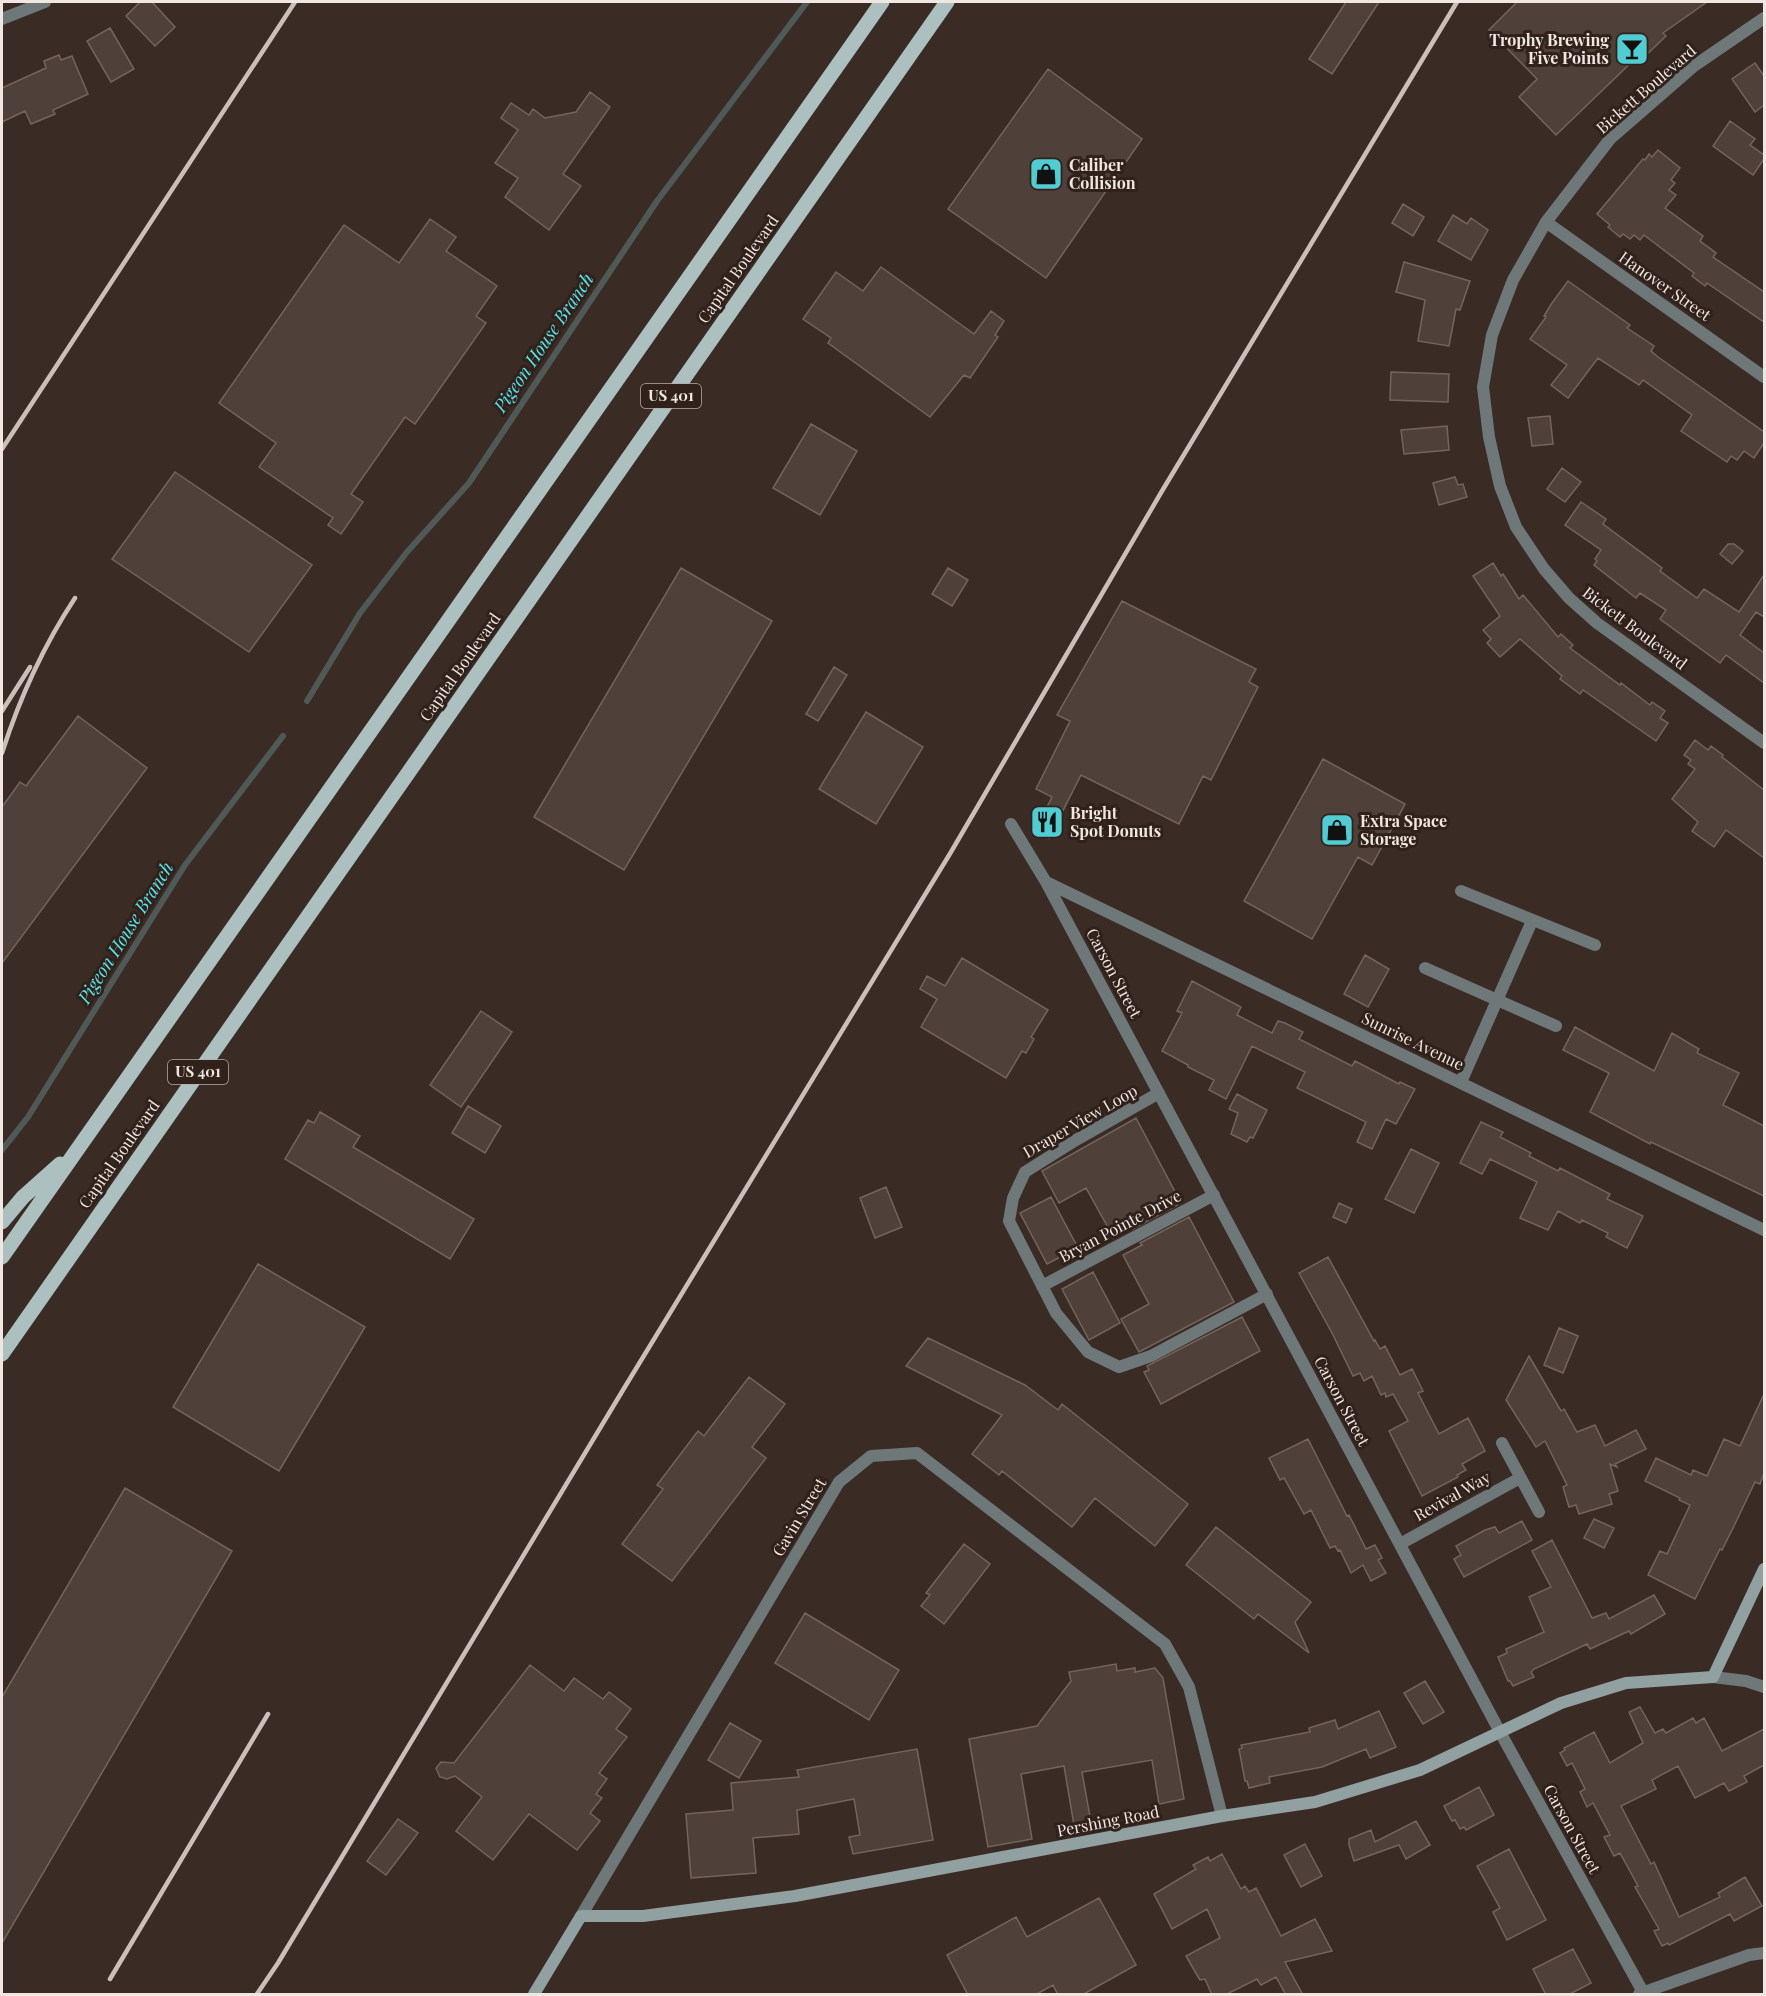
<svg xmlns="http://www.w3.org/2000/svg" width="1766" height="1996" viewBox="0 0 1766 1996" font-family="'Playfair Display',serif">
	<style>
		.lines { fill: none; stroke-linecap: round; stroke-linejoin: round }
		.stream { stroke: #4f5958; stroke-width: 6 }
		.building { fill: #4f4039; stroke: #75645c; stroke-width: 1.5 }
		.street { stroke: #6e7878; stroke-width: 12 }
		.secondary { stroke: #91a0a1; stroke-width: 12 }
		.primary { stroke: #acc0c0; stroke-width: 15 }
		.rail { stroke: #cabfb9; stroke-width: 4.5 }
		.labels { text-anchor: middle; stroke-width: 6; stroke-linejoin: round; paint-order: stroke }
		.shield { fill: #30221b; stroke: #b7aca6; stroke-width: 1.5 }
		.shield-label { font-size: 15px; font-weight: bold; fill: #f1e7e2 }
		.poi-label { font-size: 16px; font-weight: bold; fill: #f1e7e2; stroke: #30221b; text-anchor: start }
		.street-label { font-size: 16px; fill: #f1e7e2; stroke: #30221b }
		.water-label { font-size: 18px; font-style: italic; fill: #59e5eb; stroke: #30221b }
	</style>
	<rect width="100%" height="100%" fill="#3a2c25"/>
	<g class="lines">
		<path class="stream" d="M307,701L360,613L407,552L469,483L657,201L807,2
			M2,1150L28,1117L185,865L283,736"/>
	</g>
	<path class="building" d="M140,2H152L175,27L155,46L126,16Z
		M1346,2H1379L1332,74L1309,59Z
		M1517,2H1707L1663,33L1666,36L1642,59L1638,56L1556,135L1519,97L1537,79L1489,30Z
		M110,28L134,69L111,82L87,41Z
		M59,55L61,60L72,56L88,94L53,110L55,114L31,124L25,111L2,122V88L46,68L44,61Z
		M1755,63L1764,76V105L1755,112L1732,79Z
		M1048,69L1142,139L1046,278L948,209Z
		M590,92L610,107L563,174L581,186L549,230L505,197L518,178L495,163L518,130L501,118L511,103L529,115L533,109L545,118L576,112Z
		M1730,121L1755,139L1750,145L1764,155V159L1753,175L1713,146Z
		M1658,150L1680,168L1671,180L1675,183L1669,190L1676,195L1665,208L1703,236L1700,241L1716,253L1713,257L1764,292V322L1707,283L1705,286L1692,276L1694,273L1644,235L1640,240L1634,235L1630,239L1623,234L1620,237L1608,227L1610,225L1597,214L1643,159L1645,160L1649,154L1652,157Z
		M1403,204L1424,217L1413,236L1392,223Z
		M1453,215L1467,224L1471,218L1488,230L1471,260L1438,241Z
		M430,219L456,237L446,251L497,286L476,316L486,323L415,424L405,417L351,494L363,502L341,534L328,525L333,518L259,467L276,443L219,403L344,225L399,263Z
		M1404,262L1470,281L1460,310L1456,309L1449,346L1418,341L1425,300L1396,292Z
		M881,267L974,334L991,311L1004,321L995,335L998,337L970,378L964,375L930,417L828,343L831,338L803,319L836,272L863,291Z
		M1568,281L1630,325L1627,328L1654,346L1651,351L1658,357L1764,432V443L1754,458L1744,451L1737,460L1731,456L1727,462L1681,431L1692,415L1643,380L1639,385L1598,358L1568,398L1551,385L1567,365L1530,339L1546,317L1544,316L1552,303Z
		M1391,372L1449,374L1448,402L1390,400Z
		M1550,416L1553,444L1532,446L1528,418Z
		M811,424L857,451L820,515L773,488Z
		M1447,426L1449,450L1404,454L1401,430Z
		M1562,468L1581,482L1565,502L1547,489Z
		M175,472L312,565L249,652L112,559Z
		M1455,477L1458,485L1463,484L1467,497L1439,505L1433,483Z
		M1581,502L1606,519L1603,524L1662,568L1660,571L1697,598L1704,589L1739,612L1764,575V617L1756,612L1740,635L1764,653V683L1726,655L1720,663L1660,619L1666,610L1640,593L1636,598L1594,565L1597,561L1595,559L1601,550L1565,525Z
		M1728,544H1734L1743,551L1732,564L1720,554Z
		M1493,563L1501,576L1503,574L1519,599L1523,595L1558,637L1561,634L1573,645L1570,648L1620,685L1621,683L1650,705L1652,702L1665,711L1660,718L1668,723L1656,741L1583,690L1580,694L1560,679L1562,676L1520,639L1500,657L1487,643L1491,639L1483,630L1500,616L1473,576Z
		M681,568L772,621L624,870L534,817Z
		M948,568L968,580L952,606L932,594Z
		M1122,601L1256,669L1249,682L1258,687L1211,780L1203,776L1179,824L1081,775L1049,838L1040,821L1052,797L1036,789L1070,721L1057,715Z
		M834,667L847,675L818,721L806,714Z
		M866,712L923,747L876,824L819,789Z
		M78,716L147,768L2,963V807L20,782L26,786Z
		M1695,740L1708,750L1711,746L1723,755L1722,757L1764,790V858L1726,830L1714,847L1692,831L1698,822L1672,799L1695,769L1688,764L1691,760L1684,755Z
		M1323,759L1405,804L1372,865L1358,857L1312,939L1244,901Z
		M1365,955L1389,969L1368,1007L1344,994Z
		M962,958L1048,1010L1031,1037L1034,1039L1026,1053L1022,1051L1006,1078L921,1027L937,999L920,989L927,976L945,986Z
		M1192,981L1241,1007L1237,1015L1272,1033L1278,1021L1285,1023L1303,1032L1299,1039L1352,1066L1355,1061L1399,1084L1400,1082L1415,1089L1396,1124L1386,1119L1372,1149L1357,1142L1366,1122L1297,1088L1305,1072L1252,1046L1226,1099L1209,1090L1214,1080L1188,1067V1065L1162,1051L1182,1013L1177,1011Z
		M481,1011L512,1032L461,1107L430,1085Z
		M1575,1027L1654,1071L1672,1033L1699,1049L1697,1053L1739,1073L1723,1105L1764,1126V1196L1651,1142L1650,1144L1590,1112L1609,1073L1563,1050Z
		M1237,1094L1267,1110L1253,1138L1250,1137L1247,1142L1231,1134L1238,1113L1229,1109Z
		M468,1106L501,1126L485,1153L452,1133Z
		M320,1112L360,1136L353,1147L474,1219L450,1259L285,1159L308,1120L314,1123Z
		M1136,1118L1181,1203L1133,1229L1128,1221L1110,1231L1086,1188L1059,1203L1042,1171Z
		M1481,1122L1503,1132L1500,1137L1531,1153L1529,1156L1558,1171L1560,1168L1610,1194L1607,1199L1643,1216L1627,1248L1606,1237L1608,1233L1582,1220L1580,1223L1558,1211L1548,1230L1520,1218L1537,1182L1490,1159L1482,1174L1460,1163Z
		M1411,1149L1439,1163L1414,1213L1385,1199Z
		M886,1187L902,1227L875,1238L860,1198Z
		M1051,1197L1078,1248L1047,1264L1020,1213Z
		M1339,1203L1352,1209L1346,1223L1333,1217Z
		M1189,1217L1234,1302L1139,1352L1121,1319L1149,1304L1123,1255L1142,1245L1140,1243Z
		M1328,1257L1374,1341L1375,1340L1380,1349L1385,1346L1400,1375L1412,1369L1423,1391L1418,1393L1439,1434L1468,1418L1485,1451L1462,1464L1466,1470L1457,1475L1458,1477L1422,1496L1389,1431L1408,1421L1393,1394L1386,1397L1385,1393L1381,1395L1372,1376L1364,1381L1360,1373L1353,1376L1332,1333L1299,1273Z
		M258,1264L365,1327L279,1471L173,1407Z
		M1093,1272L1120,1323L1089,1340L1062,1289Z
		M1242,1317L1260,1351L1161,1404L1144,1372L1149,1370L1147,1366Z
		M1559,1328L1578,1336L1563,1373L1544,1365Z
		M928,1338L1025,1385L1058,1410L1062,1404L1188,1504L1155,1546L1095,1498L1072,1527L1002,1471L999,1475L972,1454L1002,1415L906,1366Z
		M1529,1356L1561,1411L1564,1409L1577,1432L1595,1425L1605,1446L1636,1430L1646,1449L1615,1464L1617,1467L1610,1464L1618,1491L1609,1494L1612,1504L1579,1514L1576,1505L1569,1507L1563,1487L1567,1485L1545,1441L1536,1447L1506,1400Z
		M749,1377L785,1404L752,1447L766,1458L672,1581L622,1544L663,1489L657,1485L698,1431L704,1436Z
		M1764,1394V1473L1760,1484L1755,1482L1734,1526L1722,1550L1720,1549L1695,1599L1648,1575L1660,1551L1667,1554L1690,1505L1679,1500L1680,1498L1645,1481L1656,1458L1691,1475L1693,1470L1707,1476L1724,1439L1740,1446Z
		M1308,1439L1347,1516L1349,1515L1366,1549L1375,1545L1382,1558L1378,1560L1386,1573L1371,1581L1363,1565L1351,1573L1340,1550L1338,1551L1335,1546L1330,1548L1311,1510L1304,1514L1284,1478L1280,1480L1269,1458Z
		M125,1488L232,1551L2,1943V1697Z
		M1594,1519L1614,1528L1604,1548L1584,1538Z
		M1522,1521L1532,1540L1464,1577L1454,1559L1461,1555L1456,1546L1485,1530L1495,1527L1499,1533Z
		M1216,1527L1311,1602L1295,1622L1309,1653L1258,1614L1254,1619L1186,1565Z
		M1552,1540L1592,1618L1606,1613L1609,1619L1654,1595L1665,1614L1631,1634L1629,1631L1590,1649L1587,1644L1534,1669L1531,1672L1534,1677L1513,1686L1510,1681H1508L1498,1657L1507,1653L1506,1649L1544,1632L1529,1597L1551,1587L1532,1551Z
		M964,1544L990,1564L944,1624L921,1606L930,1595L926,1593Z
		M805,1613L899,1670L869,1720L775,1663Z
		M1116,1664L1117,1671L1135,1668V1672L1155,1668L1163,1678L1184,1799L1159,1804L1152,1760L1082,1772L1092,1828L1075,1831L1064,1766L1021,1774L1032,1839L988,1847L969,1739L1037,1726L1071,1681L1069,1672Z
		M530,1665L564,1691L574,1678L603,1699L609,1692L631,1709L616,1729L627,1737L599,1773L607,1779L596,1794L602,1798L590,1813L600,1821L577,1850L529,1814L493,1860L456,1831L482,1797L455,1776L447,1779L440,1777L436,1768L441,1762L454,1763Z
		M1425,1681L1444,1712L1423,1724L1404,1693Z
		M1640,1707L1655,1733L1663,1729L1666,1733L1693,1718L1696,1723L1704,1718L1722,1751L1764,1729V1765L1744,1776L1747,1782L1729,1791L1724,1783L1695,1798L1678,1766L1652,1780L1656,1789L1621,1806L1651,1864L1654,1862L1679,1917L1720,1897L1718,1893L1745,1877L1762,1906L1734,1921L1730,1914L1669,1945L1668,1943L1662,1946L1654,1931L1659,1929L1635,1887L1638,1886L1620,1853L1614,1856L1604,1837L1610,1835L1593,1803L1587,1807L1580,1792L1585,1789L1572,1763L1567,1766L1560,1753L1565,1750L1564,1748L1594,1732L1610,1763L1643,1743L1629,1712Z
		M1379,1711L1396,1747L1370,1758L1366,1749L1322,1767L1269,1777L1270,1783L1249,1788L1247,1781H1245L1239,1749L1242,1748L1241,1745L1310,1732L1309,1728L1335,1720L1338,1729Z
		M730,1723L761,1741L739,1778L708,1760Z
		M917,1749L933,1840L853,1854L849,1837L860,1835L854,1799L797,1810L799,1834L753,1838L756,1873L691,1878L686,1814L733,1810L731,1783L799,1777L797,1770Z
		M1479,1787L1494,1815L1466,1830L1464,1827L1460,1829L1455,1820L1452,1821L1444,1806Z
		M398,1819L418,1833L386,1875L367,1861Z
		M1416,1821L1430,1845L1406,1859L1399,1845L1354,1861L1349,1845V1839L1371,1830L1375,1842Z
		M1305,1844L1322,1876L1301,1887L1284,1855Z
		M1509,1849L1546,1920L1507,1940L1493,1912L1500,1908L1477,1866Z
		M1222,1854L1241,1889L1245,1886L1249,1892L1256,1888L1281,1936L1315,1919L1332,1951L1285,1962L1303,1995H1286L1276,1977L1261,1985L1257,1979L1225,1995H1212L1205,1979L1200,1980L1197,1975L1186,1956L1220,1938L1207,1909L1172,1929L1154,1894L1196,1869L1193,1865L1208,1857L1210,1861Z
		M1099,1898L1136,1965L1082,1995H1058L1053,1985L1035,1995H968L947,1955L1016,1917L1027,1937Z
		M1573,1949L1591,1983L1568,1995H1546L1533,1969Z"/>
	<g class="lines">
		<path class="street" d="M1764,18L1694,66L1610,139L1546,222L1513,280L1492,335L1483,387L1489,437L1500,486L1516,527L1544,569L1569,598L1597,623L1764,743
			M2,19L45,2
			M1546,222L1764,377
			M1011,824L1046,882L1500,1732L1644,1994
			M1046,882L1764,1230
			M1461,891L1595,945
			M1425,968L1556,1026
			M1461,1082L1532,921
			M1159,1093L1076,1140L1025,1172L1013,1198L1009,1221L1056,1313L1088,1352L1119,1367L1151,1356L1267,1294
			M1042,1286L1214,1195
			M1502,1443L1539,1512
			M1400,1544L1520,1478
			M1713,1677L1746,1681L1764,1687
			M581,1916L839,1482L871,1456L917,1453L1165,1644L1189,1687L1222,1816
			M1639,1994L1749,1955L1764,1953"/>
		<path class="secondary" d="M534,1994L581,1916H643L795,1896L1222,1816L1315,1802L1420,1770L1561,1703L1626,1683L1713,1677L1764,1569"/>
		<path class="primary" d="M2,1222L23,1197L60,1164
			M2,1257L882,2
			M2,1354L947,2"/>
		<path class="rail" d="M2,449L295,2
			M2,711L30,667
			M2,753C19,700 44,645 75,598
			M110,1979L268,1714
			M257,1994L278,1963L623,1390L951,852L1162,491L1457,2"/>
	</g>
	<defs>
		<g id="bar-square" transform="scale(1.725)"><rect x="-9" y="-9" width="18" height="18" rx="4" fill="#51ccd2" stroke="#30221b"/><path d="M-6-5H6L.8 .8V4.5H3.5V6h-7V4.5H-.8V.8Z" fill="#111"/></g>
		<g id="shop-square" transform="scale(1.725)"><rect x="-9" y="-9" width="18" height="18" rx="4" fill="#51ccd2" stroke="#30221b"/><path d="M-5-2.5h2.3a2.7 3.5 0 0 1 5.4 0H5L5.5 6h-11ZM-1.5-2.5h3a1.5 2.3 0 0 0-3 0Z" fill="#111"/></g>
		<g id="restaurant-square" transform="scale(1.725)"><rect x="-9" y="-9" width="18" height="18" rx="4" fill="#51ccd2" stroke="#30221b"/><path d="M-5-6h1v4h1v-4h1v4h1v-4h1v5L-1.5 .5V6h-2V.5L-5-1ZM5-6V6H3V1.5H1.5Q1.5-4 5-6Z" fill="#111"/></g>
	</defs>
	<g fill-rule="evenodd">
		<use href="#bar-square" x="1632" y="49"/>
		<use href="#shop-square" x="1046" y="174"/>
		<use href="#restaurant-square" x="1047" y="822"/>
		<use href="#shop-square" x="1337" y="830"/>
	</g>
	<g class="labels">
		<g class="shield">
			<rect x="641" y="384" width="60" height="24" rx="4.5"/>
			<rect x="168" y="1060" width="60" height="24" rx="4.5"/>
		</g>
		<g class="shield-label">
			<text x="671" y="401">US 401</text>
			<text x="198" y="1077">US 401</text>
		</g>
		<g class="poi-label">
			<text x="1609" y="46" text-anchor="end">Trophy Brewing<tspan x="1609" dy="18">Five Points</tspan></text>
			<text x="1069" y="171">Caliber<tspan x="1069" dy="18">Collision</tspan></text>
			<text x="1070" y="819">Bright<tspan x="1070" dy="18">Spot Donuts</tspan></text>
			<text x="1360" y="827">Extra Space<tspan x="1360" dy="18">Storage</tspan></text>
		</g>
		<g class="street-label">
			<text transform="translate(1646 89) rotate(-41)" y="6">Bickett Boulevard</text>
			<text transform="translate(738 269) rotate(-55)" y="6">Capital Boulevard</text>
			<text transform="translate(1665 286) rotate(35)" y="6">Hanover Street</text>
			<text transform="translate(1635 628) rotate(37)" y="6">Bickett Boulevard</text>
			<text transform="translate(460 667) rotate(-55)" y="6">Capital Boulevard</text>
			<text transform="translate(1114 973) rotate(62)" y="6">Carson Street</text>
			<text transform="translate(1413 1041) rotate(26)" y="6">Sunrise Avenue</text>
			<text transform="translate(1080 1121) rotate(-30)" y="6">Draper View Loop</text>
			<text transform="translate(119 1154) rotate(-55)" y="6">Capital Boulevard</text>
			<text transform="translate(1120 1226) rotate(-28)" y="6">Bryan Pointe Drive</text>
			<text transform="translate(1342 1401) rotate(62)" y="6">Carson Street</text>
			<text transform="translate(1452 1496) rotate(-29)" y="6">Revival Way</text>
			<text transform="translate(799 1517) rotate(-59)" y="6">Gavin Street</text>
			<text transform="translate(1108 1821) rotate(-11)" y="6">Pershing Road</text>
			<text transform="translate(1572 1829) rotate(61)" y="6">Carson Street</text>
		</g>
		<g class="water-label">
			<text transform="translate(544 343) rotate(-56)" y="6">Pigeon House Branch</text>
			<text transform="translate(126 933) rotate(-58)" y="6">Pigeon House Branch</text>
		</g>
	</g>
	<rect width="1766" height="1996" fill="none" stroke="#f1e7e2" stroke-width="6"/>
</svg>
